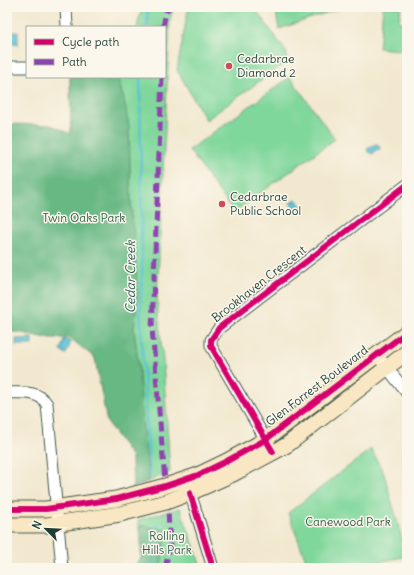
<svg xmlns="http://www.w3.org/2000/svg" width="414" height="575" viewBox="0 0 414 575" font-family="Delius,sans-serif">
	<style>
		.green { fill: #80d79b; stroke: #508a68 }
		.forest { fill: #68b883; stroke: #447a5c }
		.water { fill: #56c0d2; stroke: #3a7e83 }
		.lines { fill: none; stroke-linecap: round; stroke-linejoin: round }
		.stream { stroke: #56c0d2; stroke-width: 2.5 }
		.street-casing { stroke: #3f574b; stroke-width: 13 }
		.secondary-casing { stroke: #3f574b; stroke-width: 17 }
		.street { stroke: #fff; stroke-width: 11 }
		.secondary { stroke: #f9e7c3; stroke-width: 15 }
		.quiet { stroke: #8e44ad; stroke-width: 5; stroke-dasharray: 10 5; stroke-linecap: butt }
		.cycleway-casing { stroke: #fbf7ec; stroke-width: 8 }
		.cycleway { stroke: #d6006c; stroke-width: 6 }
		.poi-dot { fill: #d1495b; stroke: #fbf7ec; stroke-width: 1.5 }
		.labels { text-anchor: middle; stroke-width: 3; stroke-linejoin: round; paint-order: stroke }
		.poi-label { font-size: 12px; fill: #1f3d34; stroke: #fbf7ec; text-anchor: start }
		.park-label { font-size: 12px; fill: #325c49; stroke: #fbf7ec }
		.street-label { font-size: 12px; fill: #1f3d34; stroke: #fbf7ec }
		.water-label { font-size: 13px; font-style: italic; fill: #2d5e5c; stroke: #fbf7ec }
	</style>
	<rect width="100%" height="100%" fill="#fbf7ec"/>
	<filter id="ink" filterUnits="userSpaceOnUse"><feTurbulence type="fractalNoise" baseFrequency=".025" numOctaves="2"/><feDisplacementMap in="SourceGraphic" scale="8" xChannelSelector="R" yChannelSelector="G"/><feConvolveMatrix kernelMatrix="1 2 1 2 8 2 1 2 1" color-interpolation-filters="sRGB"/></filter>
	<filter id="wash" filterUnits="userSpaceOnUse"><feTurbulence type="fractalNoise" baseFrequency=".012" numOctaves="4" result="noise"/><feDisplacementMap in="SourceGraphic" scale="16" xChannelSelector="R" yChannelSelector="G"/><feGaussianBlur stdDeviation="0.9" result="paint"/><feColorMatrix in="noise" values="0 0 0 0 0 0 0 0 0 0 0 0 0 0 0 0 0 1.4 0 .05"/><feComposite in="paint" operator="in"/></filter>
	<g filter="url(#wash)">
		<rect width="100%" height="100%" fill="#f2e8cf"/>
		<path class="green" d="M142,7H179L172,12L170,21L157,301L163,361L170,472L133,488L132,457L107,422L95,358L7,135L71,134L70,77H165V27H137Z
			M194,7H254L287,53L286,62L206,120L177,70L188,10Z
			M275,7H344L279,29Z
			M383,7H401L399,22L407,23V51L379,48Z
			M290,77L335,139L234,212L189,150Z
			M365,372V375L283,437L280,436Z
			M371,449L384,474L407,556L350,568H309L288,513Z
			M180,508L196,551L201,568H139L144,558L138,520Z"/>
		<path class="forest" d="M70,77H121L119,83L124,99L129,126L131,201L138,294L134,329L139,369L143,427L149,480L133,488L132,457L107,422L95,358L70,338H47L17,332H7V124L51,125L71,134Z
			M141,525L166,530L161,568H134L141,558Z"/>
		<path class="water" d="M11,32H18V44H11Z
			M376,144L379,145L380,149L375,151L373,154L367,151L368,148Z
			M296,199L304,210L298,214L290,203Z
			M32,338V345H16V339Z
			M64,339L71,342L66,354L60,351Z"/>
		<g class="lines">
			<path class="stream" d="M147,27L148,7
				M142,77L140,81L142,274L140,312L150,477
				M155,568L158,525"/>
		</g>
	</g>
	<g filter="url(#ink)">
		<g class="lines">
			<g class="street-casing">
				<path id="street" d="M66,7L67,27
					M7,67H27
					M377,355L407,393
					M7,393C22,393 38,390 47,404L62,568
					M269,445L211,346V340L219,328L407,185
					M187,486L194,505L213,568"/>
			</g>
			<g class="secondary-casing">
				<path id="secondary" d="M7,509H46L116,499L165,486L198,475L227,461L265,440L407,332
					M7,525H47L120,514L166,502L190,493L233,474L287,445L407,352"/>
			</g>
			<use href="#street" class="street"/>
			<use href="#secondary" class="secondary"/>
			<path class="quiet" d="M163,27L166,12L170,7
				M162,77L152,328L165,481
				M165,568L170,547L168,510"/>
			<g class="cycleway-casing">
				<path id="cycleway" d="M273,452L211,346V340L219,328L407,185
					M190,493L213,568
					M7,509H46L116,499L165,486L198,475L227,461L265,440L407,332"/>
			</g>
			<use href="#cycleway" class="cycleway"/>
		</g>
	</g>
	<g class="poi-dot">
		<circle cx="229" cy="66" r="4"/>
		<circle cx="222" cy="204" r="4"/>
	</g>
	<g class="labels">
		<g class="poi-label">
			<text x="237" y="63">Cedarbrae<tspan x="237" dy="14">Diamond 2</tspan></text>
			<text x="230" y="201">Cedarbrae<tspan x="230" dy="14">Public School</tspan></text>
		</g>
		<g class="park-label">
			<text x="84" y="222">Twin Oaks Park</text>
			<text x="348" y="526">Canewood Park</text>
			<text x="167" y="540">Rolling<tspan x="167" dy="14">Hills Park</tspan></text>
		</g>
		<g class="street-label">
			<text transform="translate(259 284) rotate(-38)" y="4">Brookhaven Crescent</text>
			<text transform="translate(317 386) rotate(-37)" y="4">Glen Forrest Boulevard</text>
		</g>
		<g class="water-label">
			<text transform="translate(130 277) rotate(-90)" y="5">Cedar Creek</text>
		</g>
	</g>
	<rect width="414" height="575" fill="none" stroke="#fbf7ec" stroke-width="24"/>
	<rect x="26" y="26" width="140" height="52" fill="#fbf7ec" stroke="#a3ada2"/>
	<rect x="34" y="39" width="20" height="6" fill="#d6006c" stroke="#a3ada2"/>
	<text x="62" y="46" font-size="12" fill="#1f3d34">Cycle path</text>
	<rect x="34" y="59" width="20" height="6" fill="#8e44ad" stroke="#a3ada2"/>
	<text x="62" y="66" font-size="12" fill="#1f3d34">Path</text>
	<g transform="translate(46 529) rotate(294)" stroke="#fbf7ec" stroke-width="3" paint-order="stroke">
	<path d="M0-3L7 15L0 10L-7 15Z" fill="#1f3d34"/>
	<text y="-6" font-size="11" font-weight="bold" text-anchor="middle" fill="#1f3d34">N</text>
	</g>
</svg>
